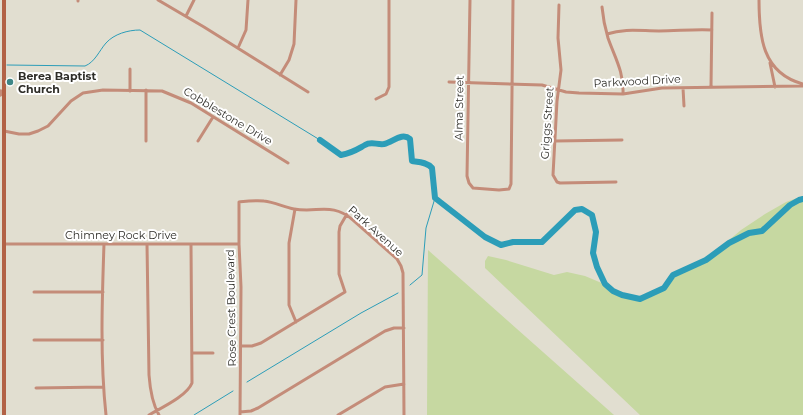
<svg xmlns="http://www.w3.org/2000/svg" width="803" height="415" viewBox="0 0 803 415" font-family="Montserrat,sans-serif">
	<style>
		.green { fill: #c6d8a1 }
		.lines { fill: none; stroke-linecap: round; stroke-linejoin: round }
		.stream { stroke: #2c9db8; stroke-width: 1 }
		.river { stroke: #2c9db8; stroke-width: 6 }
		.minor { stroke: #c48c79; stroke-width: 3 }
		.tertiary { stroke: #c48c79; stroke-width: 3.5 }
		.secondary { stroke: #b26246; stroke-width: 4 }
		.poi-dot { fill: #3e8686; stroke: #fff; stroke-width: 1.5 }
		.labels { text-anchor: middle; stroke-width: 4; stroke-linejoin: round; paint-order: stroke }
		.poi-label { font-size: 11px; font-weight: bold; fill: #2e2d28; stroke: #fff; text-anchor: start }
		.street-label { font-size: 11px; fill: #2e2d28; stroke: #fff }
	</style>
	<rect width="100%" height="100%" fill="#e1ded0"/>
	<path class="green" d="M803,196V415H640L485,268V261L488,256L506,260L554,275L567,272L585,276L604,284L614,293L631,298L654,295L661,292L669,276L698,266L741,230L765,214L786,202Z
		M428,250L614,415H427Z"/>
	<g class="lines">
		<path class="stream" d="M7,65L85,66C95,62 99,51 106,43C114,34 128,30 140,30L320,140
			M410,285L422,275L426,228L435,198
			M247,382L361,313L398,293
			M194,415L233,391"/>
		<path class="river" d="M320,140L341,155C352,153 356,150 365,145C371,141 377,145 384,144C393,142 402,132 410,139L412,161C419,162 427,162 432,168L435,198L485,237L501,245L513,242H542L575,210L582,209L592,215L596,232L593,253L597,267L605,284L613,291L622,295L640,299L664,288L673,275L706,260L729,243L749,233L762,231L790,205L799,200L803,199"/>
		<path class="minor" d="M158,0L204,27L308,92
			M470,0L467,176L469,183L473,188L499,190L509,189L511,184L513,0
			M759,0C759,36 762,73 803,84
			M78,1V0
			M559,5L558,38L561,70L557,101L553,175L557,182L560,183L616,182
			M602,7C603,18 605,28 608,38C615,58 624,72 623,94
			M186,16L194,0
			M607,34C625,28 641,31 659,31C677,31 694,29 712,30
			M238,48L246,30L248,0
			M770,63L775,87
			M280,75L289,60L294,44L296,0
			M449,82L542,85L566,92L579,93L623,94L662,88L803,86
			M711,87L712,13
			M683,88L684,106
			M130,91V69
			M376,99L386,94L389,87V0
			M4,131L19,134H29L38,131L48,126L71,101L83,93L103,90L162,91L191,103L288,163
			M146,141V90
			M198,141L213,117
			M555,141L622,140
			M295,209L289,243V305L296,322
			M4,244H239
			M104,244C102,301 100,359 106,415
			M147,244L149,375C150,389 152,403 159,415
			M34,292H103
			M34,340H103
			M241,346H252L261,343L345,292L339,274V232L340,226L347,214
			M192,353H213
			M36,388L103,387
			M240,412L251,411L258,408L385,331L394,328H404
			M149,415C161,408 187,396 192,383L191,244
			M240,415L241,287L239,244V202C248,201 256,200 264,201C274,202 284,207 294,209C318,213 332,202 353,220L397,259L401,266L403,273L404,415
			M338,415L385,387L404,384"/>
		<path class="tertiary" d="M0,91L4,92L0,95"/>
		<path class="secondary" d="M4,0V415"/>
	</g>
	<circle class="poi-dot" cx="10" cy="82" r="4"/>
	<g class="labels">
		<g class="poi-label">
			<text x="18" y="80">Berea Baptist<tspan x="18" dy="13">Church</tspan></text>
		</g>
		<g class="street-label">
			<text transform="translate(637 81) rotate(-3)" y="4">Parkwood Drive</text>
			<text transform="translate(459 108) rotate(-89)" y="4">Alma Street</text>
			<text transform="translate(228 116) rotate(31)" y="4">Cobblestone Drive</text>
			<text transform="translate(547 123) rotate(-86)" y="4">Griggs Street</text>
			<text transform="translate(376 231) rotate(42)" y="4">Park Avenue</text>
			<text x="121" y="239">Chimney Rock Drive</text>
			<text transform="translate(231 308) rotate(-91)" y="4">Rose Crest Boulevard</text>
		</g>
	</g>
</svg>
